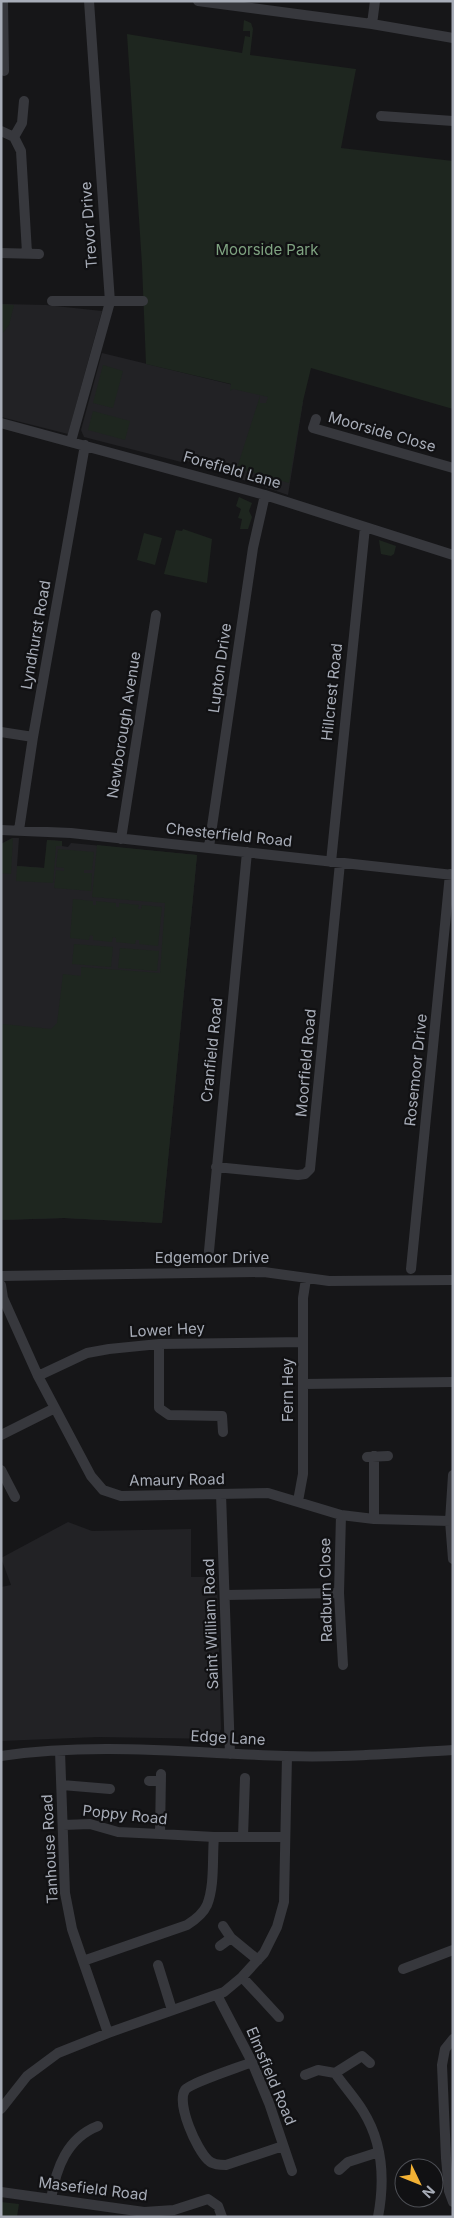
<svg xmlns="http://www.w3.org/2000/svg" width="454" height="2218" viewBox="0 0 454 2218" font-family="Inter,sans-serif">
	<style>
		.built { fill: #222225 }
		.green { fill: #1e261f }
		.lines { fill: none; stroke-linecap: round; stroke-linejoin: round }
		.minor { stroke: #37383d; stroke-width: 10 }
		.labels { text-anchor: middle; stroke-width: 4.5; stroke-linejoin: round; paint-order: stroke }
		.street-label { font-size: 15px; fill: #a8adb8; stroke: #111113 }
		.park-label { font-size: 15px; fill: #7fa381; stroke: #111113 }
	</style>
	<rect width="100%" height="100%" fill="#161618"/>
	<path class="built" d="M1,304L46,305L102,311L68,434L1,417Z
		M102,353L303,402L288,495L187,461L185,463L84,437L81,430Z
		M12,838H19L17,866L45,868L47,840L62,841V846L68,847L71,843L197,855L162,1223L64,1218L1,1220V844Z
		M68,1522L92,1531L191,1529V1577H217L221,1729L218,1739L98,1737L1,1741V1587L11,1585L1,1558Z"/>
	<path class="green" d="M244,20L251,23L253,29L250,55L356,69L341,148L453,161V409L311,368L303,401L289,483L237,468L260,396V403H266L268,397L233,389L230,391L231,384L146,364L142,265L127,34L242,53L245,36L250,37V31H243Z
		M1,304L14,305L9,325L3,333Z
		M103,365L123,371L113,408L93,403Z
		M93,411L130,421L125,440L88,430Z
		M239,497L252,503L249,511L252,517L248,529H240L242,519L238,518L241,509L236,506Z
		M183,529L212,539L207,583L164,574L176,530L182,531Z
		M144,533L162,538L155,565L137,560Z
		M379,540L396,546L394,554L391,556L381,554Z
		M13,838L11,874L1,873V844Z
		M47,840L62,841V846H56L53,883L16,881L17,866L44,868Z
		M97,845L197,855L162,1223L64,1218L1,1220V1030L3,1024L51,1029L57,1023L63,974L81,976V967L160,973L165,903L92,897Z
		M58,849L94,852L92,870H84V873H92L91,891L54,888L56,870L64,871V868L56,867Z
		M73,899L93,901V905H96V901L116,903V907H119V903L139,905L138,909H141L142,905L162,907L158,946L139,944V940H136L135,944L116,942V938L113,937L112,942L93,940V936L90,935L89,940L70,938Z
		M74,944L113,947L111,967L72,964Z
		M120,948L159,951L157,971L118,968Z
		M1,2202L19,2204L17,2217H1Z"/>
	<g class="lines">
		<path class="minor" d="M3,1L4,71
			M198,1L372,24L453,38
			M372,24L375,1
			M381,116L453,121
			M1,131L14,137L21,151L27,253
			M14,137L22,123L24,101
			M1,253L39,254
			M52,301H143
			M316,419L313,428L453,468
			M1,423L265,495L453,555
			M71,441L110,302L89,1
			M1,732L33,737
			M1,830L71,833L453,875
			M19,830L33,737L85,445
			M121,839L156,615
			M209,847L253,548L265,495
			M331,862L365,527
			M216,1167L298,1175L305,1174L310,1169L340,863
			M209,1251L247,852
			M411,1269L450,874
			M1,1276L264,1272L329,1281L453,1280
			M1,1285L3,1298L38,1376L91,1476L103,1490L121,1496L268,1493L341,1515L374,1519L450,1521
			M159,1344V1408L169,1415L222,1416L223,1432
			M38,1376L87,1353L109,1349L159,1344L303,1342
			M304,1384L453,1382
			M1,1435L55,1408
			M374,1456V1519
			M367,1457L388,1456
			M1,1470L15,1497
			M453,1475L450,1521L453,1559
			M221,1494L230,1754
			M298,1501L303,1474V1298L306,1279
			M341,1515L339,1593L343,1665
			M226,1595L339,1593
			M60,1751L65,1893L72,1929L83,1961L187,1925C195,1920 203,1914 207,1905C215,1885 212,1858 214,1837
			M1,1756C95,1742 191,1753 286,1756C341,1758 397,1753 453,1750
			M149,1781H161
			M62,1785L110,1789
			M63,1825L90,1824L118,1832L160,1834L214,1837H284
			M160,1834L161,1774
			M243,1837L245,1778
			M223,1926L231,1938L258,1960
			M220,1946L231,1938
			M83,1961L108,2033
			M158,1965L172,2010
			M403,1969L453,1950
			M242,1977L279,2017
			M217,1995L252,2062L269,2103L292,2171
			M453,2039L445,2049L442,2065L446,2158L449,2191L453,2202
			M252,2062C240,2067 190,2083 185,2090C176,2104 197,2150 208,2160C213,2165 220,2165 226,2165L283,2146
			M370,2063L362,2056L335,2073C344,2086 355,2098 363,2111C383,2143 385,2180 378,2217
			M305,2075L318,2070L335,2073
			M1,2109L27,2076L58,2053L108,2033L224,1992L242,1977L264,1953L277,1927L284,1902L287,1756
			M339,2170L348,2162L379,2152
			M1,2192L144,2212L174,2210L208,2199L218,2206L222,2217
			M51,2199C56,2168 67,2138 98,2126"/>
	</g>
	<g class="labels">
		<g class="street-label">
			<text transform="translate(89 225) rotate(-94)" y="5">Trevor Drive</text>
			<text transform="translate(382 432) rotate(16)" y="5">Moorside Close</text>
			<text transform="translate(232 470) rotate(16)" y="5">Forefield Lane</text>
			<text transform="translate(36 635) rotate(-80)" y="5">Lyndhurst Road</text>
			<text transform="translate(220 668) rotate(-82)" y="5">Lupton Drive</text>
			<text transform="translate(332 692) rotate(-84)" y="5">Hillcrest Road</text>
			<text transform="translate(124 725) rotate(-81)" y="5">Newborough Avenue</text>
			<text transform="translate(229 835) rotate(6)" y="5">Chesterfield Road</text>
			<text transform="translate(212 1050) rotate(-84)" y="5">Cranfield Road</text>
			<text transform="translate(306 1063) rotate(-85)" y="5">Moorfield Road</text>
			<text transform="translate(416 1070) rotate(-84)" y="5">Rosemoor Drive</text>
			<text x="212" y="1263">Edgemoor Drive</text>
			<text transform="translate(167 1330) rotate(-3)" y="5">Lower Hey</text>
			<text transform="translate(288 1390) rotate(-90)" y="5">Fern Hey</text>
			<text transform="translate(177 1480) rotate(-1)" y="5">Amaury Road</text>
			<text transform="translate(326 1590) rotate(-91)" y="5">Radburn Close</text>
			<text transform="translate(211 1624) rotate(-92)" y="5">Saint William Road</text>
			<text transform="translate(228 1738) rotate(3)" y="5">Edge Lane</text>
			<text transform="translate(125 1815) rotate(6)" y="5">Poppy Road</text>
			<text transform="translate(50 1849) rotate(-93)" y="5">Tanhouse Road</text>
			<text transform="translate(271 2076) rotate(67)" y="5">Elmsfield Road</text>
			<text transform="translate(93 2189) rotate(7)" y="5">Masefield Road</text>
		</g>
		<g class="park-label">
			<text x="267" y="255">Moorside Park</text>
		</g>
	</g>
	<rect width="454" height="2218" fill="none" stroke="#a8adb8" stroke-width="5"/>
	<g transform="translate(419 2183) rotate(133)"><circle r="24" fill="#111113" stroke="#4d4f55"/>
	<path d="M0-4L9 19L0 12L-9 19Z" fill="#f2b134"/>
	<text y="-8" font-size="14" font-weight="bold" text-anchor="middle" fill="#a8adb8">N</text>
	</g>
</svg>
